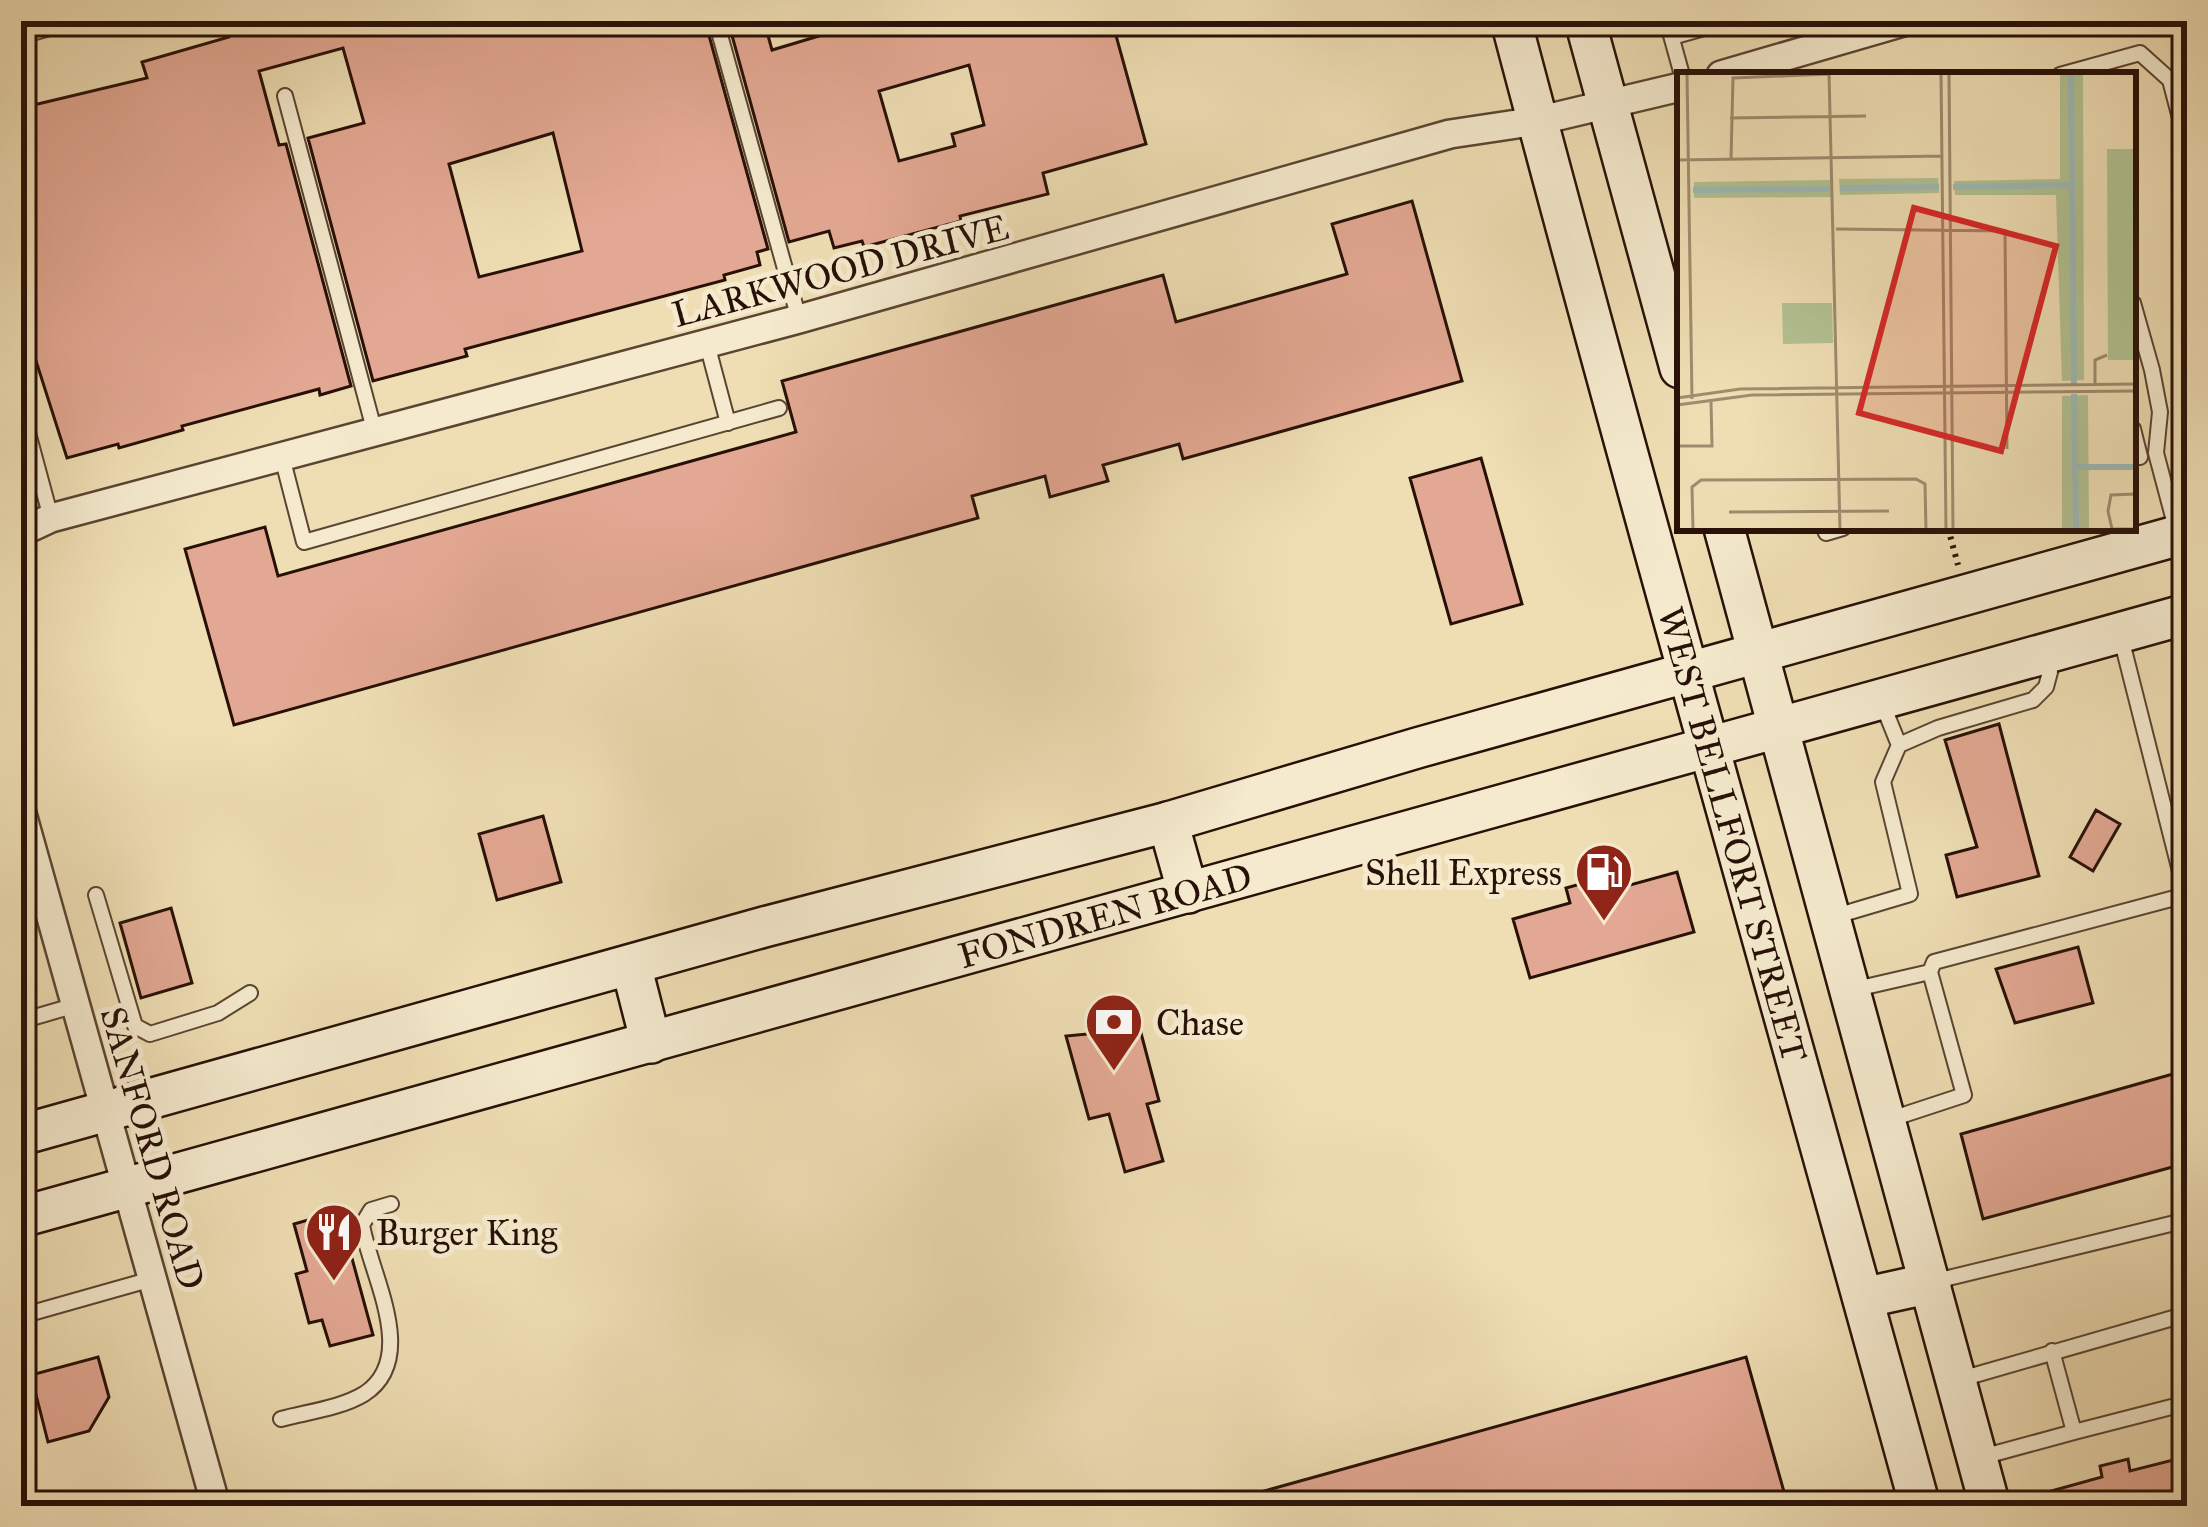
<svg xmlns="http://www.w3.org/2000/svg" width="2208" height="1527" viewBox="0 0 2208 1527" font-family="'IM FELL Great Primer',serif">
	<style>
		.building { fill: #e3a893; stroke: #281007; stroke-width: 3; fill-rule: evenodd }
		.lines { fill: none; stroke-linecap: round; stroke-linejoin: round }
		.service-casing { stroke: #5a4432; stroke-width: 18 }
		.minor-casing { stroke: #5a4432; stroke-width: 32 }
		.secondary-casing { stroke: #281007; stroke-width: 44 }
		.path { stroke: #281007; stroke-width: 6; stroke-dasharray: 3 6; stroke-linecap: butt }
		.service { stroke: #f5eace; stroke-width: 14 }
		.minor { stroke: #f5eace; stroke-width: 27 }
		.secondary { stroke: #f5eace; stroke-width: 39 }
		.labels { text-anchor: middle; stroke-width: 10; stroke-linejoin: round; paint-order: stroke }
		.street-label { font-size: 36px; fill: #281007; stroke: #f5eace }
		.poi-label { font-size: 36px; fill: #281007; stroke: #f5eace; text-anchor: start }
		.inset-river { fill: none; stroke: #9dbab6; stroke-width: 6 }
		.inset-road { fill: none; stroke: #9f8c6f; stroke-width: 3 }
		.view { fill: #d62828; fill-opacity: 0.15; stroke: #d62828; stroke-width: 6 }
		.inset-edge { fill: none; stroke: #281007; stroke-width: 6 }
	</style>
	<rect width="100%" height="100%" fill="#efdeb4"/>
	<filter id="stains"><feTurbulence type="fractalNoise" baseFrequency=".00167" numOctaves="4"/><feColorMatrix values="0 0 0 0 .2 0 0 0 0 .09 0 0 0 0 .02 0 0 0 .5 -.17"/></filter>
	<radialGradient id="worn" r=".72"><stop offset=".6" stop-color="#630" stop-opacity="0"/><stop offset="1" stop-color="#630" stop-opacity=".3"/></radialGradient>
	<path class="building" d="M225,21H705L768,249L757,252L760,265L724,275L725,280L465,349L467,356L373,381L308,138L364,123L343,48L259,71L279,145L286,144L351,386L320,395L319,389L182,426L183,430L119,448L118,444L67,458L21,314V108L147,78L142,62L229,37ZM553,133L582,251L479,277L449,164Z
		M728,21H764L772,50L869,21H1112L1146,144L1043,173L1048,194L960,216L961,221L864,247L862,241L834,248L829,231L789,242ZM969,65L984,125L952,134L955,146L899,161L879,91Z
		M1412,201L1462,381L1183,459L1179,444L1103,465L1108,481L1050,497L1045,476L972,496L978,518L234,725L185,549L265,527L278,576L796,432L782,381L1163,275L1176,322L1347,274L1332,224Z
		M1481,458L1522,604L1451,624L1410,478Z
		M1999,724L2039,876L1957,897L1946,855L1977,847L1945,740Z
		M2096,810L2120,824L2093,871L2070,857Z
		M543,816L561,882L497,900L479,834Z
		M1677,872L1694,932L1530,978L1513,919L1570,903L1566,888L1619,873L1623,887Z
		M171,908L192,983L141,998L120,923Z
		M2078,947L2093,1003L2015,1023L1996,969Z
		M1137,1018L1159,1101L1147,1104L1163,1161L1125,1172L1109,1114L1089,1119L1066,1036L1109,1032L1107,1026Z
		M2187,1070V1163L1983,1219L1961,1134Z
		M339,1211L373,1335L330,1346L322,1320L309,1323L296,1274L307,1271L294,1224Z
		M98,1357L109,1397L89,1431L48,1442L31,1375Z
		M1746,1357L1788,1506H1240L1239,1498Z
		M2128,1459L2130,1471L2177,1459L2187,1506H2027L2026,1498L2102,1477L2100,1466Z"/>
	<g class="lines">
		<g class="service-casing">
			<path id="service" d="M716,21L799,319
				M1667,21L1682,75
				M21,36L74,21
				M1672,37L1729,21
				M2060,75L2140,53L2170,80L2187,145
				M285,96L375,433
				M2133,303L2152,370L2160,412L2156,453L2177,532
				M707,344L728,423
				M21,407L51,518
				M2133,429L2140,457
				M282,457L304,542L779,408
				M1824,528L1826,533L1843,528
				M1882,703L1899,745
				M96,895L135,1026L150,1034L218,1013L250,993
				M1836,916L1910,894L1883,782L1899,745L1938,728L2033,700L2046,687L2050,672L2047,659
				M1930,972L1934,962L2186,895L2120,634
				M1856,989L1930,972L1964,1095L1888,1120
				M21,1021L76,1005
				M1936,1281L2187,1220
				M21,1316L152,1279
				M1961,1379L2187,1314
				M281,1419C307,1412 341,1408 364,1394C420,1358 370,1274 362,1225L371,1210L391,1204
				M2074,1432L2187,1403
				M1982,1457L2074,1432L2052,1351
				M21,1503L22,1506
				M175,1506L213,1495"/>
		</g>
		<g class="minor-casing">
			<path id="minor" d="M1721,75L1907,21
				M21,532L51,518L799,319L1450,134L1537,121L1680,87
				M21,810L216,1506"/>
		</g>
		<g class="secondary-casing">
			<g id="secondary">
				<path id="s1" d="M1511,21C1642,517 1784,1011 1920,1506"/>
				<path d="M1585,21L1680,368"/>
				<path d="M1724,528L1990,1506"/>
				<path d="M1168,822L1188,893"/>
				<path d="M631,965L651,1043"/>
				<path d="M21,1135L764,927L1168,822L1417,748L2187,533"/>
				<path id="s2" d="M21,1217L2187,614"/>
				<path d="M1863,1298L1931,1283"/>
			</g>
		</g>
		<path class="path" d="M1948,528L1958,565"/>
		<use href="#service" class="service"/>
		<use href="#minor" class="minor"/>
		<use href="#secondary" class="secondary"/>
	</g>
	<defs>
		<g id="fuel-pin" transform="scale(3)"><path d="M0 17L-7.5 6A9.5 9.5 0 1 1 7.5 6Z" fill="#8f2418" stroke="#f5eace"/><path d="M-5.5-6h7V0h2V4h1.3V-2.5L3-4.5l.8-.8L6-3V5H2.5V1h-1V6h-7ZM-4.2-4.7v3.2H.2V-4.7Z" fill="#fff"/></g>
		<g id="bank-pin" transform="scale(3)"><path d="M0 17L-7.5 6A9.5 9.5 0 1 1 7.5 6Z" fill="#8f2418" stroke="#f5eace"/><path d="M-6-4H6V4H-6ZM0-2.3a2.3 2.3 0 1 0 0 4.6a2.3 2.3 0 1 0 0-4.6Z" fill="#fff"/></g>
		<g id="restaurant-pin" transform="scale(3)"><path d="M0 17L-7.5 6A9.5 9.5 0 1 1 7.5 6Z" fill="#8f2418" stroke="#f5eace"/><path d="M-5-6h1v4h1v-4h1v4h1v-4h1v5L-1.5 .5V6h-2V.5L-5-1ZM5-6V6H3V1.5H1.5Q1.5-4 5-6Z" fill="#fff"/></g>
	</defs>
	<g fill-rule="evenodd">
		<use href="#fuel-pin" x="1604" y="872"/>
		<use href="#bank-pin" x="1114" y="1022"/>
		<use href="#restaurant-pin" x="334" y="1232"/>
	</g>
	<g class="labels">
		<g class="street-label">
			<text transform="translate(840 270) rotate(-15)" y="13">LARKWOOD DRIVE</text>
			<text dy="13" stroke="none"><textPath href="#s1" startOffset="843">WEST BELLFORT STREET</textPath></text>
			<text dy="13" stroke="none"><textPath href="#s2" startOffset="1125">FONDREN ROAD</textPath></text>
			<text transform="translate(153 1148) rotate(74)" y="13">SANFORD ROAD</text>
		</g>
		<g class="poi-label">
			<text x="1562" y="885" text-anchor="end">Shell Express</text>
			<text x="1156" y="1035">Chase</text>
			<text x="376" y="1245">Burger King</text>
		</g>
	</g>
	<g transform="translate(1677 72)">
		<rect width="459" height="459" fill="#efdeb4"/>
		<path d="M383,1H406L407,308L385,309L379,123H278L277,109L383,107ZM430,77H459V288H431ZM261,106L262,121L163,123L162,107ZM153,108L154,125L17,126V110ZM105,231H155L156,271L106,272ZM411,323L412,458H385V324Z" fill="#b2c292"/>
		<path class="inset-river" d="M394,1L397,312M276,115L396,113M163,116L262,115M16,118L153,117M397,322L399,458M401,395H459"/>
		<path class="inset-road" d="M10,1L15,327M152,1L163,458M264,1L269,458M272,1L276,458M53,46L189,44M54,87L56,6L152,2M0,88L266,84M159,157L328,159L330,377M418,313V288L430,283M0,326L63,317L459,312M0,333L1,374H35L34,329M0,333L75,323L459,319M459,422L434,423L431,439L435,457H459M52,440L212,439M16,458L15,415L24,408L239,407L248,412L249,458"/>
		<path class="view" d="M237,136L379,174L324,379L182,341Z"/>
		<rect width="459" height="459" class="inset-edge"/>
	</g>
	<rect width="2208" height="1527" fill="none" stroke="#efdeb4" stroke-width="72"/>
	<rect x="24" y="24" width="2160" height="1479" fill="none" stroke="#281007" stroke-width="6"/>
	<rect x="36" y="36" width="2136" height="1455" fill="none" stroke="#281007" stroke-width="3"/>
	<rect width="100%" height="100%" filter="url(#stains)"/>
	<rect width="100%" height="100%" fill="url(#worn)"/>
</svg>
